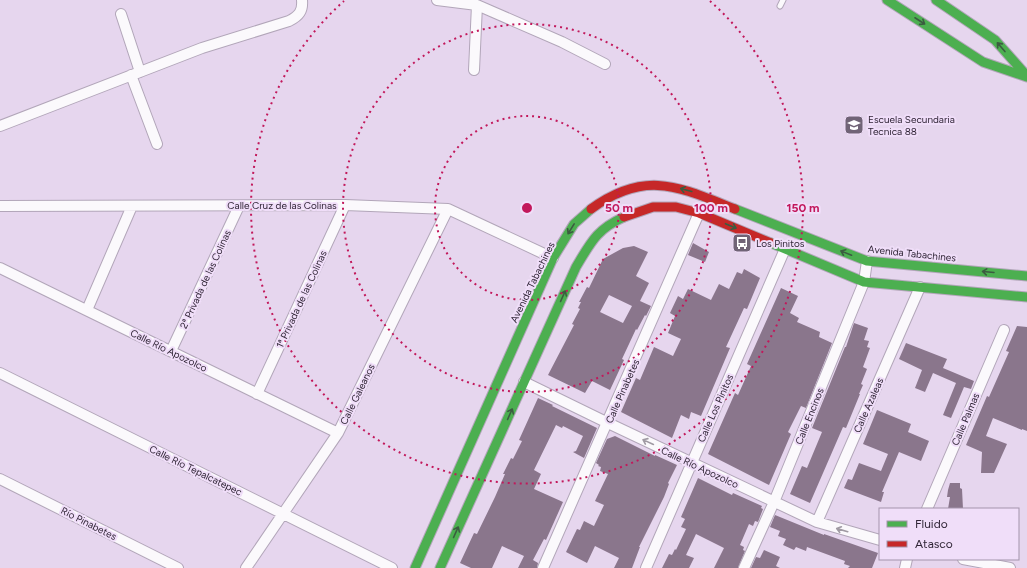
<svg xmlns="http://www.w3.org/2000/svg" width="1027" height="568" viewBox="0 0 1027 568" font-family="Figtree,sans-serif">
	<style>
		.building { fill: #8a768c; fill-rule: evenodd }
		.lines { fill: none; stroke-linecap: round; stroke-linejoin: round }
		.lane-casing { stroke: #b2a6b9; stroke-width: 7 }
		.street-casing { stroke: #b2a6b9; stroke-width: 12 }
		.fast-casing { stroke: #b2a6b9; stroke-width: 11 }
		.jam-casing { stroke: #b2a6b9; stroke-width: 11 }
		.lane { stroke: #fbf9fc; stroke-width: 5 }
		.street { stroke: #fbf9fc; stroke-width: 10 }
		.fast { stroke: #4caf50; stroke-width: 9 }
		.jam { stroke: #c62828; stroke-width: 9 }
		.oneway { stroke: #3b5c40 }
		.oneway2 { stroke: #a09aa3 }
		.ring { fill: none; stroke: #c2185b; stroke-width: 2; stroke-dasharray: 2 4 }
		.labels { text-anchor: middle; stroke-width: 4; stroke-linejoin: round; paint-order: stroke }
		.poi-label { font-size: 10px; fill: #302536; stroke: #f0def9; text-anchor: start }
		.street-label { font-size: 10px; fill: #302536; stroke: #f0def9 }
		.centre { fill: #c2185b; stroke: #f0def9; stroke-width: 2 }
		.ring-label { font-size: 12px; text-anchor: middle; font-weight: bold; fill: #c2185b; stroke: #f0def9; stroke-width: 4; stroke-linejoin: round; paint-order: stroke }
	</style>
	<rect width="100%" height="100%" fill="#e6d6ee"/>
	<path class="building" d="M693,243L709,252L705,262L688,255Z
		M634,246L648,252L636,276L649,283L640,301L651,306L646,316L645,315L637,330L636,329L622,359L624,360L610,390L592,381L585,393L548,375L574,325L572,324L580,309L578,308L581,302H579L587,287L589,288L603,259L623,248ZM609,295L632,306L623,323L600,312Z
		M744,269L760,278L747,309L744,308L726,347L730,348L701,416L691,412L689,419L681,415L672,438L621,412L636,378L640,380L654,347L673,356L681,339L668,333L675,316L670,313L678,296L683,299L688,289L711,300L719,284L729,289L737,272L742,274Z
		M781,288L798,296L790,313L799,318L797,322L820,332L819,337L832,343L806,408L801,406L788,432L791,434L769,485L708,454L735,393L738,395L751,366L747,364Z
		M854,323L868,328L864,340L869,341L867,347L870,348L863,367L867,369L861,384L863,385L859,394H860L846,428L843,427L810,503L790,494L802,466L807,468L822,432L812,428L845,347H846Z
		M1017,326L1027,327V431L1022,429V430L993,418L986,436L1007,444L994,473H981L982,452L966,445L987,396L989,397L1009,352L1006,351Z
		M906,343L947,359L943,368L974,381L971,389L964,387L951,418L943,415L956,383L933,373L925,392L915,388L922,370L899,359Z
		M538,398L553,405L552,406L597,428L584,458L573,452L576,451L583,436L563,426L562,428L556,425L534,470L541,474L534,489L563,502L546,540L544,539L533,560L538,563L537,568H518L524,556L502,546L492,568H471L460,563L474,533L477,534L495,497L505,474H503L511,458L513,459L522,441L519,440Z
		M877,410L911,424L908,432L929,441L921,461L899,452L882,492H884L881,502L844,488L848,479L852,480L859,463L881,471L888,454L863,444Z
		M615,436L655,456V455L677,465L668,483L669,484L664,497L639,547H640L632,568H614L619,558L595,546L587,563L566,552L577,529L580,530L584,521L594,526L604,505L595,501L608,474L600,471L601,467L598,466L599,465L596,463L607,439Z
		M698,478L732,495L733,493L762,506L761,508L763,509L758,522L755,521L753,526L749,524L740,545L744,547L743,550L745,551L738,568H714L724,548L696,534L686,555L694,558L689,568H662L669,554L672,555L675,549L676,550L686,529L681,527L685,519L681,517Z
		M950,483H960V488L962,489L963,509H948L950,497H947L948,490Z
		M775,515L824,535V534L878,553L872,568H848L850,566L844,564L845,561L807,547L806,551L796,547L794,550L783,545L786,539L778,536L780,531L770,527Z
		M764,550L780,557L776,566L780,568H751L756,557L760,558Z"/>
	<g class="lines">
		<g class="lane-casing">
			<path id="lane" d="M780,6L783,0"/>
		</g>
		<g class="street-casing">
			<path id="street" d="M437,0L477,5L562,42L605,64
				M121,14L140,72
				M474,70L477,5
				M131,75L157,144
				M0,126L202,48L289,21C299,16 303,11 302,0
				M0,206L345,205L448,209L553,258
				M0,268L338,433
				M87,310L132,206
				M171,351L239,206
				M0,373L392,568
				M524,382L608,423L817,522L880,540
				M257,394L345,205
				M0,479L178,568
				M927,509L1004,330
				M817,522L920,287
				M963,559L1010,568
				M246,568L338,433L448,209
				M543,568L699,213
				M646,568L785,249
				M744,568L774,502L864,282L867,261
				M905,568L907,559"/>
		</g>
		<g class="fast-casing">
			<path id="fast" d="M887,0L983,62L1027,77
				M936,0L995,40L1027,76
				M735,209L867,261L1027,276
				M771,243L864,282L1027,297
				M415,568L553,258L574,224L591,209
				M440,568L576,267C591,242 597,229 624,217"/>
		</g>
		<g class="jam-casing">
			<path id="jam" d="M591,209C646,169 679,187 735,209
				M624,217L653,207H676L699,213L771,243"/>
		</g>
		<use href="#lane" class="lane"/>
		<use href="#street" class="street"/>
		<use href="#fast" class="fast"/>
		<use href="#jam" class="jam"/>
	</g>
	<defs><path id="oneway-shaft" d="M-6 0H5M1.5-3L5.5 0L1.5 3" fill="none" stroke-width="1.6" stroke-linecap="round" stroke-linejoin="round"/></defs>
	<g class="oneway">
		<use href="#oneway-shaft" transform="translate(920 21) rotate(33)"/>
		<use href="#oneway-shaft" transform="translate(1001 47) rotate(-131)"/>
		<use href="#oneway-shaft" transform="translate(686 190) rotate(-165)"/>
		<use href="#oneway-shaft" transform="translate(731 226) rotate(23)"/>
		<use href="#oneway-shaft" transform="translate(571 229) rotate(122)"/>
		<use href="#oneway-shaft" transform="translate(846 253) rotate(-158)"/>
		<use href="#oneway-shaft" transform="translate(988 272) rotate(-175)"/>
		<use href="#oneway-shaft" transform="translate(563 296) rotate(-66)"/>
		<use href="#oneway-shaft" transform="translate(510 414) rotate(-66)"/>
		<use href="#oneway-shaft" transform="translate(456 532) rotate(-66)"/>
	</g>
	<g class="oneway2">
		<use href="#oneway-shaft" transform="translate(648 442) rotate(-155)"/>
		<use href="#oneway-shaft" transform="translate(842 530) rotate(-164)"/>
	</g>
	<g class="ring">
		<circle cx="527" cy="208" r="92"/>
		<circle cx="527" cy="208" r="184"/>
		<path d="M710 1A276 276 0 1 1 344 1"/>
	</g>
	<defs>
		<g id="school-square" transform="scale(1)"><rect x="-9" y="-9" width="18" height="18" rx="4" fill="#706376" stroke="#f0def9"/><path d="M0-5L7-2L0 1L-7-2ZM-4 1L0 2.5L4 1V4Q0 6-4 4Z" fill="#fff"/></g>
		<g id="bus-square" transform="scale(1)"><rect x="-9" y="-9" width="18" height="18" rx="4" fill="#706376" stroke="#f0def9"/><path d="M-5-6H5V4H4V6H2V4H-2V6H-4V4H-5ZM-3.5-4V0h7V-4ZM-3.5 1.2v1.5H-2V1.2ZM2 1.2v1.5H3.5V1.2Z" fill="#fff"/></g>
	</defs>
	<g fill-rule="evenodd">
		<use href="#school-square" x="854" y="125"/>
		<use href="#bus-square" x="742" y="243"/>
	</g>
	<g class="labels">
		<g class="poi-label">
			<text x="868" y="123">Escuela Secundaria<tspan x="868" dy="12">Tecnica 88</tspan></text>
			<text x="756" y="247">Los Pinitos</text>
		</g>
		<g class="street-label">
			<text x="282" y="209">Calle Cruz de las Colinas</text>
			<text transform="translate(912 253) rotate(6)" y="4">Avenida Tabachines</text>
			<text transform="translate(205 279) rotate(-65)" y="4">2ª Privada de las Colinas</text>
			<text transform="translate(532 282) rotate(-64)" y="4">Avenida Tabachines</text>
			<text transform="translate(301 299) rotate(-65)" y="4">1ª Privada de las Colinas</text>
			<text transform="translate(169 350) rotate(26)" y="4">Calle Río Apozolco</text>
			<text transform="translate(622 391) rotate(-66)" y="4">Calle Pinabetes</text>
			<text transform="translate(357 394) rotate(-64)" y="4">Calle Galeanos</text>
			<text transform="translate(868 405) rotate(-66)" y="4">Calle Azaleas</text>
			<text transform="translate(715 408) rotate(-66)" y="4">Calle Los Pinitos</text>
			<text transform="translate(809 416) rotate(-68)" y="4">Calle Encinos</text>
			<text transform="translate(965 419) rotate(-67)" y="4">Calle Palmas</text>
			<text transform="translate(700 467) rotate(25)" y="4">Calle Río Apozolco</text>
			<text transform="translate(196 470) rotate(26)" y="4">Calle Río Tepalcatepec</text>
			<text transform="translate(89 523) rotate(27)" y="4">Río Pinabetes</text>
		</g>
	</g>
	<circle cx="527" cy="208" r="6" class="centre"/>
	<g class="ring-label">
		<text x="619" y="212">50 m</text>
		<text x="711" y="212">100 m</text>
		<text x="803" y="212">150 m</text>
	</g>
	<rect x="879" y="508" width="140" height="52" fill="#f0def9" stroke="#a394ab"/>
	<rect x="887" y="521" width="20" height="6" fill="#4caf50" stroke="#a394ab"/>
	<text x="915" y="528" font-size="12" fill="#302536">Fluido</text>
	<rect x="887" y="541" width="20" height="6" fill="#c62828" stroke="#a394ab"/>
	<text x="915" y="548" font-size="12" fill="#302536">Atasco</text>
</svg>
